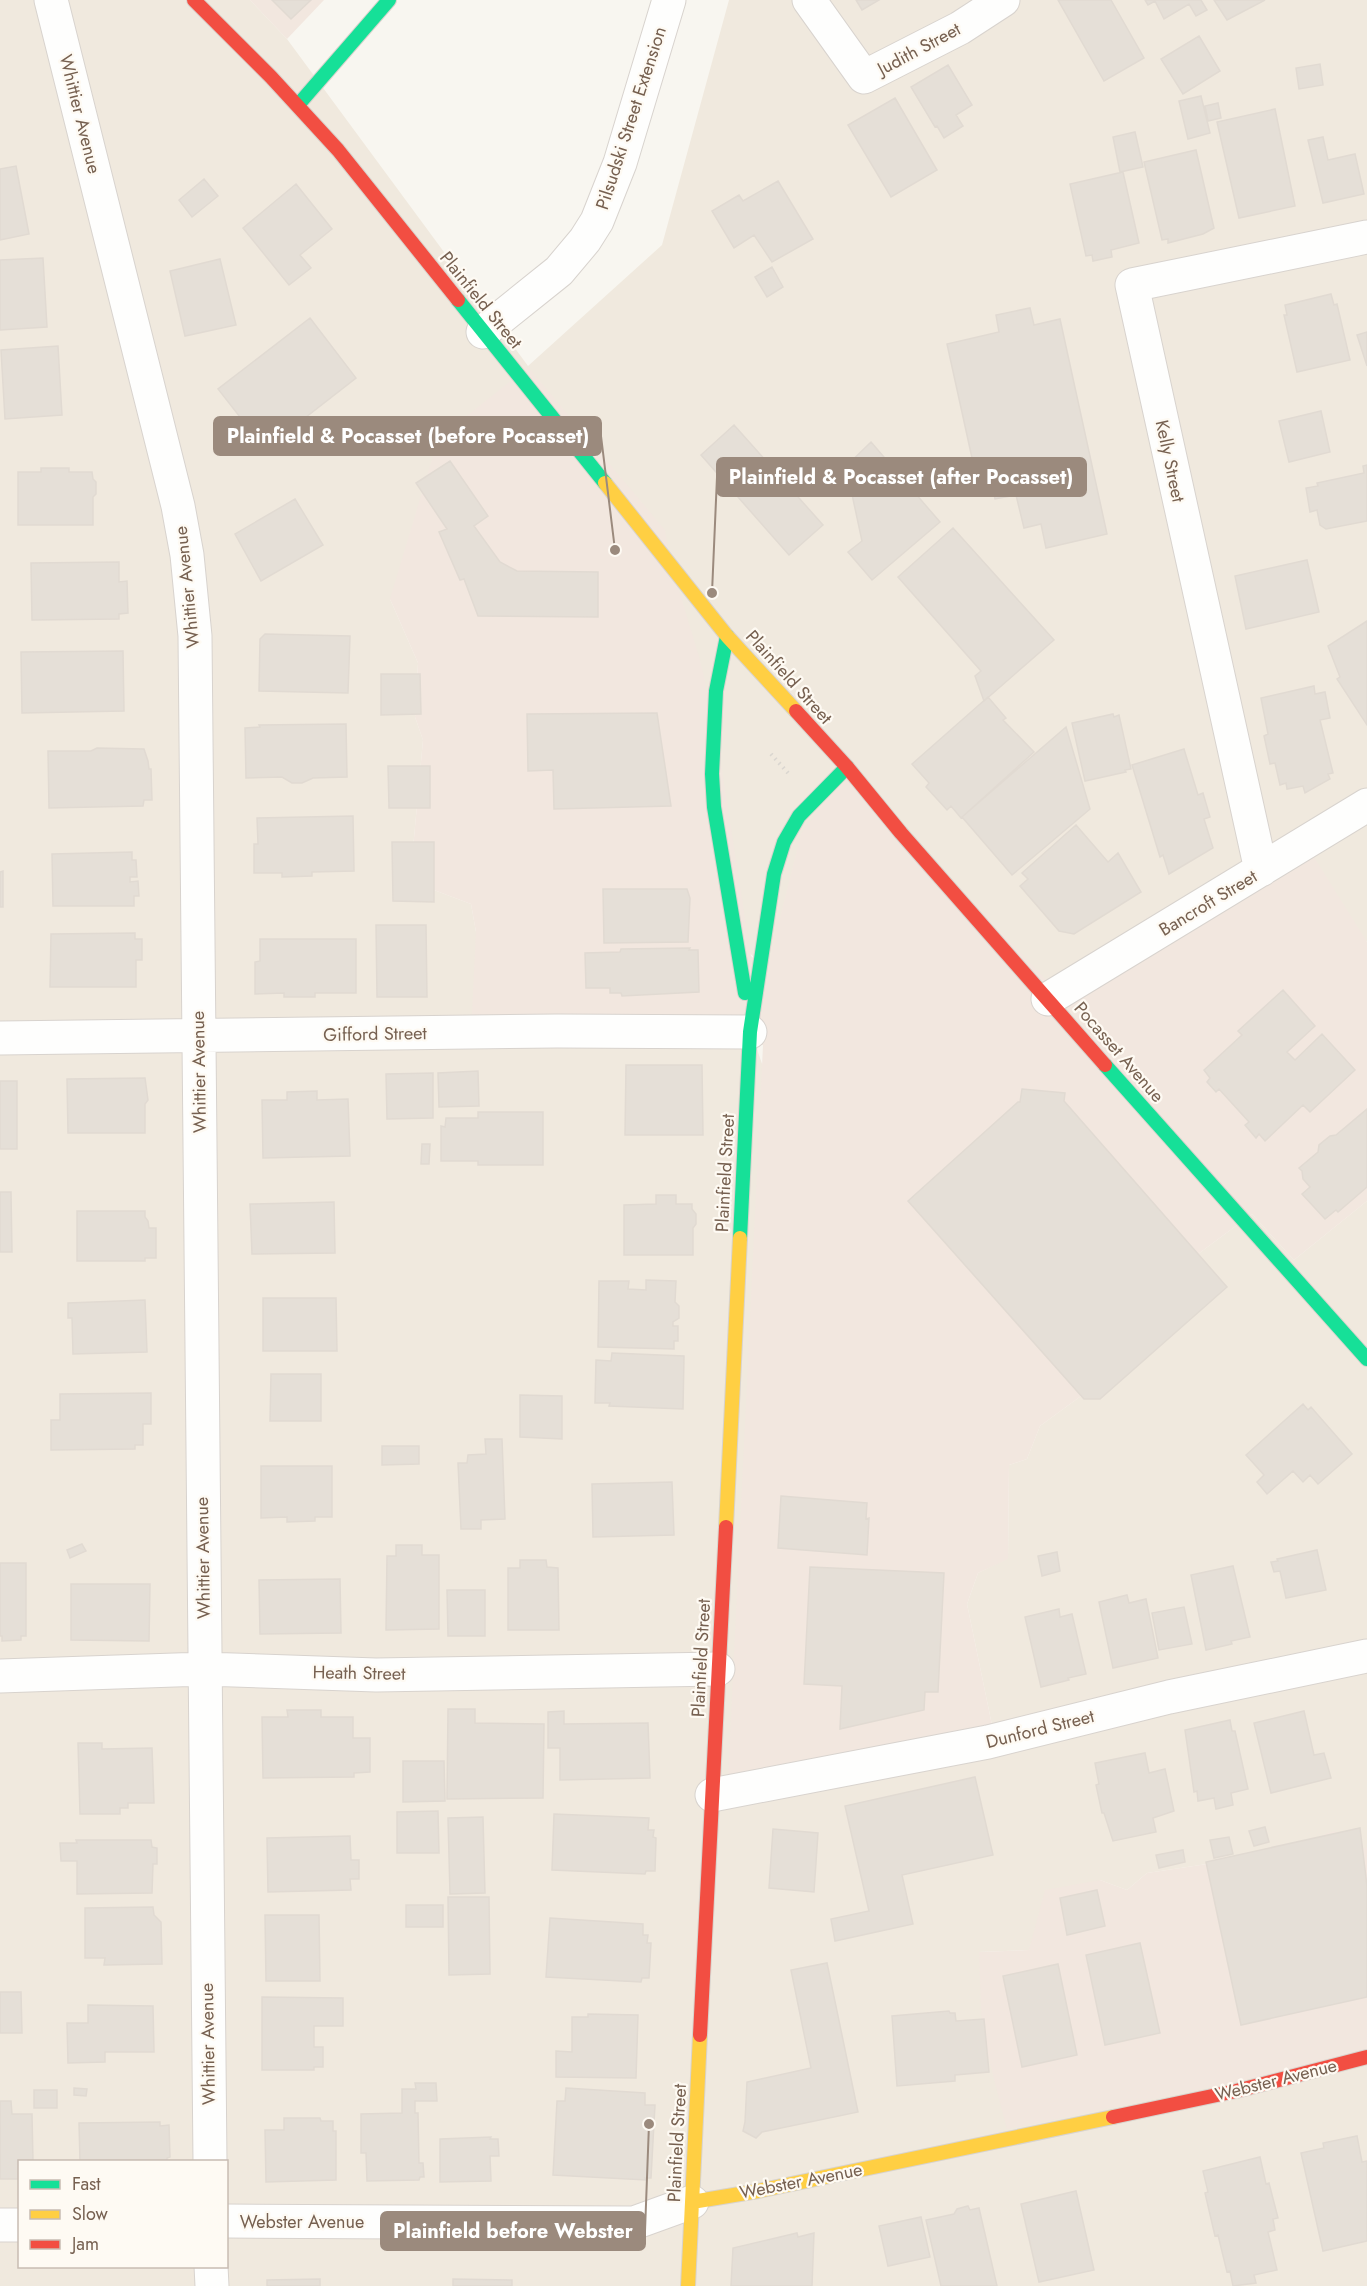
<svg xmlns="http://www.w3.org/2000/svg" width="1367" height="2286" viewBox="0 0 1367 2286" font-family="Jost,sans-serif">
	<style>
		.residential { fill: #f0e9de; fill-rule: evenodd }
		.commercial { fill: #f2e7df }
		.building { fill: #e5dfd7; stroke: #e1dad2; stroke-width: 1.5 }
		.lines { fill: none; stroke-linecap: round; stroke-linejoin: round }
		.street-casing { stroke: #d8d3ce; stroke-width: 35 }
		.fast-casing { stroke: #d8d3cd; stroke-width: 16 }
		.slow-casing { stroke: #d8d3cd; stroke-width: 16 }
		.jam-casing { stroke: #d8d3cd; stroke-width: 16 }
		.path { stroke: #dad6d0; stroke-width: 4; stroke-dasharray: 1.5 4.5; stroke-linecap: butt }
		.street { stroke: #fefefd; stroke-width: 33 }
		.fast { stroke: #16e098; stroke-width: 14 }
		.slow { stroke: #ffcf43; stroke-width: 14 }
		.jam { stroke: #f24e42; stroke-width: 14 }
		.labels { text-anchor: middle; stroke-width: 4.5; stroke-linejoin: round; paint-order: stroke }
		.street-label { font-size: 18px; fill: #766050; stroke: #fefaf3 }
		.leader { fill: none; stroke: #9b8a7d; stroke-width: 2 }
		.callout-dot { fill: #9b8a7d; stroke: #fefaf3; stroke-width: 2 }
		.callout { fill: #9b8a7d; stroke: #9b8a7d; stroke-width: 2 }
		.callout-label { font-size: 20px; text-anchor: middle; font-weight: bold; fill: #fff }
	</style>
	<rect width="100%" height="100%" fill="#f8f6f0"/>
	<path class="residential" d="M0,0H250L287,39L528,366L662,245L729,0H1367V942L1359,932L1071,1002L767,970L390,599L418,663L415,717L423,740L410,881L471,904L476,932L752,1035L993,1730L967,1604L978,1573L1008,1558L1009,1465L1027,1459L1040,1426L1081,1396L1167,1277L1252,1214L1294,1260L1367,1201V1848L1281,1853L1147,1873L1127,1890L1100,1880L1029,1950L979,1952L1367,2055V2286H0ZM20,2162H226V2266H20Z"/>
	<path class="commercial" d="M250,0H324L287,39Z
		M528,367L665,530L671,564L700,660L714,719L751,956L767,970L801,834L849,769L1060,995L1312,854L1367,942V1201L1294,1260L1252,1214L1167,1277L1081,1396L1040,1426L1027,1459L1009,1465L1008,1559L978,1573L967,1604L993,1730L728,1781L763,1045L471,1033L476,932L471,904L410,881L423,740L415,717L418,663L390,599L438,439Z
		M1333,1831L1349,1837L1362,1848H1367V2055L1007,2129L982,2033L979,1952L1029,1950L1045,1890L1100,1880L1127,1890L1147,1873L1281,1853Z"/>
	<path class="building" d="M272,0H311L291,19Z
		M856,0H879L862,10Z
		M1058,0H1111L1144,58L1104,81Z
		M1145,0H1201L1207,10L1196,16L1189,4L1164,19L1155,1L1148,5Z
		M1214,0H1265L1227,20Z
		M1199,36L1220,71L1183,94L1161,59Z
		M1320,64L1323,85L1299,89L1296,68Z
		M948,65L972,105L956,115L963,126L944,138L937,126L935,127L911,87Z
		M1201,96L1210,133L1188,139L1179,101Z
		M895,98L937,170L891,197L848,125Z
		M1218,103L1221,118L1208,121L1205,106Z
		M1275,109L1295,206L1239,218L1217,122Z
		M1135,132L1143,167L1120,172L1113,137Z
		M1323,137L1328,160L1355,154L1364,194L1323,203L1308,140Z
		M1196,150L1214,228L1203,234L1168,243V239L1162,240L1144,162Z
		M16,166L29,234L0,240V169Z
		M1123,172L1139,243L1111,250L1112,257L1093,261L1092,255L1086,256L1070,184Z
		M204,179L218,196L192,217L179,200Z
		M778,181L813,239L772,262L754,235L734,248L712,211L739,195L743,201Z
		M296,184L332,229L300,255L311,268L289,285L243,228Z
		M43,258L47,327L0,330V260Z
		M220,259L236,325L185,336L170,271Z
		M772,267L783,287L767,297L755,277Z
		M1331,294L1334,305L1337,304L1350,360L1297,372L1284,315H1287L1285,305Z
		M1030,308L1034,325L1060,319L1107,534L1046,548L1041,524L1024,528L1016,495L995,499L987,464L974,467L947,344L999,332L996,315Z
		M310,318L356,378L265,449L218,389Z
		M1367,332V366L1357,335Z
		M58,346L62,415L5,419L1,350Z
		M1321,411L1330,452L1289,462L1279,421Z
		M734,425L823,525L789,555L701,455Z
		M871,442L940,522L872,580L848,552L862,541L850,485L838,474Z
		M450,461L488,516L474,526L500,562L517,571L598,572V617L478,616L464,579L460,580L439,532L447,529L416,483Z
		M1367,465V521L1326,529L1320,525L1317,510L1310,512L1306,488L1318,486L1317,483L1364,473L1363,466Z
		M41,468H69V472H92L93,479L96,482V494L93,497V525H18V472H41Z
		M295,499L323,545L261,581L235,534Z
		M953,528L1054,640L984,701L975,676L981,671L898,577Z
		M1307,560L1319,612L1246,629L1235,576Z
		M119,562V582L127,581L128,613L119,614V619L32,620L31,563Z
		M1367,621V725L1337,679L1340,677L1328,646Z
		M265,634L350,636L348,693L259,691L260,639Z
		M123,651L124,711L22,713L21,652Z
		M381,674H420L421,714L381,715Z
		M1314,686L1315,694L1325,692L1330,718L1320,720L1333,773L1328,774L1330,779L1305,793L1303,786L1287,789L1286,783L1280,785L1275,763L1270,764L1264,736L1268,734L1261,698Z
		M988,697L1006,718L1003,720L1034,752L961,818L951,806L947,810L926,787L929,783L912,764Z
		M657,713L671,806L554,809L553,770L528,771L527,714Z
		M1113,714L1114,717L1119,715L1131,769L1125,770L1126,772L1085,781L1072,723Z
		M346,724L347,777L313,778L302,783H292L282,777L246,778L245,728L260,727L259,725Z
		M1066,727L1090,809L1012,875L962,817Z
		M97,748L144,749L148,761L149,769H151L152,800H144L143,806L49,808L48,751H91Z
		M1184,749L1198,795L1203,793L1210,817L1204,819L1213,848L1169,874L1163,855L1160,857L1132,765Z
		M388,766H430V808H389Z
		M353,816L354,871L312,872V876L282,877V873H254V844H258L257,818Z
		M1076,825L1108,862L1118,853L1141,892L1074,934L1059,931L1020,886L1028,879L1022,873Z
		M392,842H434V902L393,901Z
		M132,852V860H136L137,877H130V882L138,881L139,896H134V906H53L52,854Z
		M3,871V907H0V872Z
		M603,889H687L690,898L688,942L604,943Z
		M376,925H426L427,997H377Z
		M135,933V939H142V960H136V987H50L51,934Z
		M260,939H356V993H315V997H284V993L255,994V962L260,961Z
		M690,948L689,950H698L699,992L622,996L621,993H610V988H586L585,953L620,952L621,949Z
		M1283,990L1315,1026L1287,1052L1295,1060L1322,1034L1355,1070L1310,1112L1303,1105L1265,1141L1259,1134L1256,1138L1245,1125L1249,1122L1219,1089L1216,1092L1207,1082L1210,1078L1204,1070L1242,1035L1238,1031Z
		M626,1065H702L703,1135H625Z
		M478,1071L479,1106L439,1107L438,1073Z
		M433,1073V1118L387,1119L386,1074Z
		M145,1078L148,1100L145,1104V1133H68L67,1079Z
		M0,1081H17V1149H0Z
		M1022,1089L1065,1093L1064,1101L1227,1287L1100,1399H1084L908,1201L1018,1102H1020Z
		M317,1091V1100L348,1099L350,1156L263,1158L262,1100H287V1092Z
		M1367,1109V1187L1338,1212L1336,1210L1325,1219L1302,1194L1310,1187L1303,1179L1302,1171L1299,1168L1318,1152L1319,1145L1330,1136L1336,1135Z
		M478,1112H543V1165H478V1161H441V1126L445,1127L446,1118H478Z
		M422,1144H430L429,1164H421Z
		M0,1192H11L12,1252H0Z
		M656,1195H676V1204H692V1209L696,1214V1224L693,1228V1255H624V1205L656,1204Z
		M334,1202L335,1253L252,1254L250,1204Z
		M77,1211H145V1217L148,1221L149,1228H156V1258H145V1261H77Z
		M646,1280L676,1281L675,1302L679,1306V1318L673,1322V1326H678V1341H674V1349L598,1347L599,1281H629L628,1289L646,1290Z
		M263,1298H336L337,1351H263Z
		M145,1300L147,1352L73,1354L72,1318H68V1303Z
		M612,1353L684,1356L683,1409L609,1406L610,1403H595L596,1360L611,1361Z
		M271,1374H321V1421H270Z
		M151,1393V1424H143V1445H135V1449L51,1450V1420H60V1394Z
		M520,1395L562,1396V1439L520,1437Z
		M1303,1404L1308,1410L1311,1407L1352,1454L1318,1484L1310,1475L1303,1482L1293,1471L1267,1494L1257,1482L1264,1475L1246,1455Z
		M485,1439H502L505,1519L481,1520V1529H461L458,1463H467L468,1455L486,1454Z
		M382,1446H419V1464L382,1465Z
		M261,1466H332V1517H315V1521L287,1522V1517L261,1518Z
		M672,1482L674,1535L593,1537L592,1484Z
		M781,1496L867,1503L866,1519L869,1518L867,1555L778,1548Z
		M82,1544L86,1551L70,1558L67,1550Z
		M396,1545H422V1555H439V1629L386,1630L387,1556H396Z
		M1317,1550L1326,1590L1286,1598L1280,1571L1274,1572L1271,1562L1278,1561L1277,1559Z
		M1057,1552L1060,1571L1042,1576L1038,1556Z
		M520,1560H546L547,1567L558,1568L559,1630H508V1568H520Z
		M0,1563H26V1636H21V1640L2,1641V1636H0Z
		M1233,1566L1250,1637L1231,1641L1232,1644L1206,1650L1191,1575Z
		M810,1567L944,1573L938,1692H925L924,1710L840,1729L842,1686L804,1684Z
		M340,1579L341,1633L260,1634L259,1580Z
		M71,1584H150L149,1641L71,1640Z
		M447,1590H485V1636H448Z
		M1127,1595L1129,1603L1146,1599L1158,1658L1113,1668L1099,1602Z
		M1184,1607L1192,1644L1159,1650L1152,1613Z
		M1059,1609L1060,1617L1072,1614L1086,1674L1068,1678L1069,1680L1041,1687L1025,1617Z
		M448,1709H475V1723L544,1724L543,1798L447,1799Z
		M287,1710H321V1717H353V1738H370V1772L354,1773V1777L263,1778L262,1717H288Z
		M564,1711V1724L648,1723L650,1778L560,1780V1748H548V1712Z
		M1304,1711L1314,1755L1324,1753L1331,1778L1271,1793L1254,1723Z
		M1230,1720L1232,1731H1235L1248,1789L1231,1793L1233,1805L1216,1809L1214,1798L1198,1801L1197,1791L1194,1792L1185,1730Z
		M78,1743H102V1749L152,1748L154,1803H128V1808H120V1814H80Z
		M1145,1753L1149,1773L1165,1769L1174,1811L1153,1818L1156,1832L1113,1841L1104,1813H1102L1096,1785L1099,1784L1095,1763Z
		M403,1761H444L445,1801L403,1802Z
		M975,1777L993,1855L902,1875L913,1924L835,1941L831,1919L869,1911L845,1806Z
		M438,1811L439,1853H397V1812Z
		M554,1814L649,1818L648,1830H654L653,1837L656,1838L655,1871H646L645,1874L552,1870Z
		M483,1817L485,1893L450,1894L448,1818Z
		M1265,1827L1269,1842L1254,1846L1249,1831Z
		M1360,1828L1367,1886V1997L1241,2025L1206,1862Z
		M773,1829L818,1833L814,1892L769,1888Z
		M350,1836L351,1860H359V1879H350L351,1890L268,1892L267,1838Z
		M1229,1837L1233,1854L1214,1858L1210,1840Z
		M76,1840H151L152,1847L157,1848V1864H153L152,1893L77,1894V1861H61L60,1843H77Z
		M1183,1850L1185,1862L1159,1868L1156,1855Z
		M1097,1890L1105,1926L1067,1935L1060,1898Z
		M448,1897H489L490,1974L449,1975Z
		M406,1905H443V1927H406Z
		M153,1907L154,1915L161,1922L162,1964L104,1965L105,1958H85V1908Z
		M265,1915H319L320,1981H266Z
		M550,1918L643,1924V1935H648L647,1943H651L649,1978H642L641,1982L546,1977Z
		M1140,1943L1160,2033L1105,2045L1086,1955Z
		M827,1963L858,2112L762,2132L756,2138L743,2131L745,2122L747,2082L811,2068L791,1970Z
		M1058,1964L1077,2055L1022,2067L1003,1976Z
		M0,1992H21L22,2033H0Z
		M262,1997L343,1998V2026H314V2047H323V2067H314V2070H262Z
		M88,2005L153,2006L154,2052H105V2062L68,2063L67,2023H88Z
		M949,2011L950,2013H955L956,2021L984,2019L989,2072L955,2075V2081L897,2086L892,2016Z
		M588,2014L638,2015L636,2078L556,2077V2051L572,2052V2017H588Z
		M415,2083H436L437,2101H415V2113H418L419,2163H423L424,2177H420L419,2180L367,2181L366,2153H361V2114L402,2113V2089H416Z
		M74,2088L87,2089L86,2096L74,2095Z
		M566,2088L645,2093V2105H655L651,2178H645L646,2180L553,2175L557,2101H565Z
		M34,2090H57V2108H34Z
		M0,2101H11L12,2114H32L33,2162H20V2179H0Z
		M284,2118H320L321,2121H333V2131H336V2180L266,2182L265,2130H284Z
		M160,2122V2126L169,2125L170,2157L167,2158V2162H80L79,2123Z
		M1357,2136L1362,2162L1367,2161V2241L1323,2251L1301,2153L1324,2148L1323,2143Z
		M491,2137L490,2139H498L499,2156H490L491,2181L440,2182V2139Z
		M1260,2157L1266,2184L1269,2183L1278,2218L1273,2219L1275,2230L1268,2232L1277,2270L1254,2275L1256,2283L1233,2286L1230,2271L1227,2272L1218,2235L1215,2236L1205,2193L1208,2192L1203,2171Z
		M1076,2191L1094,2270L1039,2282L1021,2204Z
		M968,2206L970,2210L979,2208L997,2286H941L926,2220L954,2214L957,2209Z
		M921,2217L930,2257L888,2266L879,2226Z
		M797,2233L798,2237L814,2233L812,2286H731L733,2248Z
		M320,2279V2286H267V2280Z
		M453,2279L512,2280V2286H453Z"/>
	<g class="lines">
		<g class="street-casing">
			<path id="street" d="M51,0L178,506L187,555L195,636L210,2162
				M809,0L864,77L960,28L1003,0
				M483,332L559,271L585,240L597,221L620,163L669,0
				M1261,870L1132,285L1367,237
				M1048,999L1367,805
				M0,1038L557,1031L750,1032
				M0,1676L204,1669L376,1675L718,1669
				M712,1795L988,1742L1169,1697L1367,1656
				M226,2221L634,2223L692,2202
				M0,2225H20
				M211,2266L212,2286"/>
		</g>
		<g class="fast-casing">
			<path id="fast" d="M298,105L389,0
				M458,300L605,483
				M727,636L716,691L712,774L714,807L745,993
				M1105,1065L1367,1359
				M740,1238L750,1032L774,874L784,842L799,816L847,767"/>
		</g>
		<g class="slow-casing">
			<path id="slow" d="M605,483L727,636L796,711
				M726,1527L740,1238
				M692,2202L758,2191L1113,2117
				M688,2286L700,2035"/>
		</g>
		<g class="jam-casing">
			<path id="jam" d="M194,0L271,77L338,150L458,300
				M796,711L847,767L901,833L1105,1065
				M700,2035L726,1527
				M1113,2117L1236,2091L1367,2057"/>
		</g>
		<path class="path" d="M771,754L788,773"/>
		<use href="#street" class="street"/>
		<use href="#fast" class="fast"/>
		<use href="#slow" class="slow"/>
		<use href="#jam" class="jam"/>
	</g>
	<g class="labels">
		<g class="street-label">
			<text transform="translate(919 49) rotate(-28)" y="6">Judith Street</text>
			<text transform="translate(80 114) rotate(76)" y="6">Whittier Avenue</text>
			<text transform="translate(631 118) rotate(-72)" y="6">Pilsudski Street Extension</text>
			<text transform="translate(481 300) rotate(51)" y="6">Plainfield Street</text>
			<text transform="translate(1170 461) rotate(78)" y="6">Kelly Street</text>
			<text transform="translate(187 587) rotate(-96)" y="6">Whittier Avenue</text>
			<text transform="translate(789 677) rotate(48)" y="6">Plainfield Street</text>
			<text transform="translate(1208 903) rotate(-31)" y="6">Bancroft Street</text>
			<text transform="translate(375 1034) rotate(-1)" y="6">Gifford Street</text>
			<text transform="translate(1119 1052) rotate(49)" y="6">Pocasset Avenue</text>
			<text transform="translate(199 1072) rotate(-91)" y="6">Whittier Avenue</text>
			<text transform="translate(725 1173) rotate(-87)" y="6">Plainfield Street</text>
			<text transform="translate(203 1558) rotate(-91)" y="6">Whittier Avenue</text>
			<text transform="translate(701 1658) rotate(-87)" y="6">Plainfield Street</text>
			<text transform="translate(359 1673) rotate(1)" y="6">Heath Street</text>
			<text transform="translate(1040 1729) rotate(-14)" y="6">Dunford Street</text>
			<text transform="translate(208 2044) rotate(-91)" y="6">Whittier Avenue</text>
			<text transform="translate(1276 2080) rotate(-14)" y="6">Webster Avenue</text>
			<text transform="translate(677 2143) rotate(-87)" y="6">Plainfield Street</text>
			<text transform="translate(801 2181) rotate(-11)" y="6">Webster Avenue</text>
			<text x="302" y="2228">Webster Avenue</text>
		</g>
	</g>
	<path class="leader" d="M615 550L601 436M712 593L717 477M649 2124L645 2231"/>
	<g class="callout-dot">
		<circle cx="615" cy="550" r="6"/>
		<circle cx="712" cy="593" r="6"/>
		<circle cx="649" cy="2124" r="6"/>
	</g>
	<g class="callout">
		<rect x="214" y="417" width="387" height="38" rx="6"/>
		<rect x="717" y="458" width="369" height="38" rx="6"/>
		<rect x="381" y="2212" width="264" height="38" rx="6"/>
	</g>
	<g class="callout-label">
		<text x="408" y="443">Plainfield &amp; Pocasset (before Pocasset)</text>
		<text x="901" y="484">Plainfield &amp; Pocasset (after Pocasset)</text>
		<text x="513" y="2238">Plainfield before Webster</text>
	</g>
	<rect x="18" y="2160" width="210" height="108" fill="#fefaf3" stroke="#c8bcb2" stroke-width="1.5"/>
	<rect x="30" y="2180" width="30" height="9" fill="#16e098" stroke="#c8bcb2" stroke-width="1.5"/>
	<text x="72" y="2190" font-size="18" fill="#766050">Fast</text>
	<rect x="30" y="2210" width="30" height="9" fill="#ffcf43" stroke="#c8bcb2" stroke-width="1.5"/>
	<text x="72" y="2220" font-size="18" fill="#766050">Slow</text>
	<rect x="30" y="2240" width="30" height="9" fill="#f24e42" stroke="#c8bcb2" stroke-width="1.5"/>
	<text x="72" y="2250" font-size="18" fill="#766050">Jam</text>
</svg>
